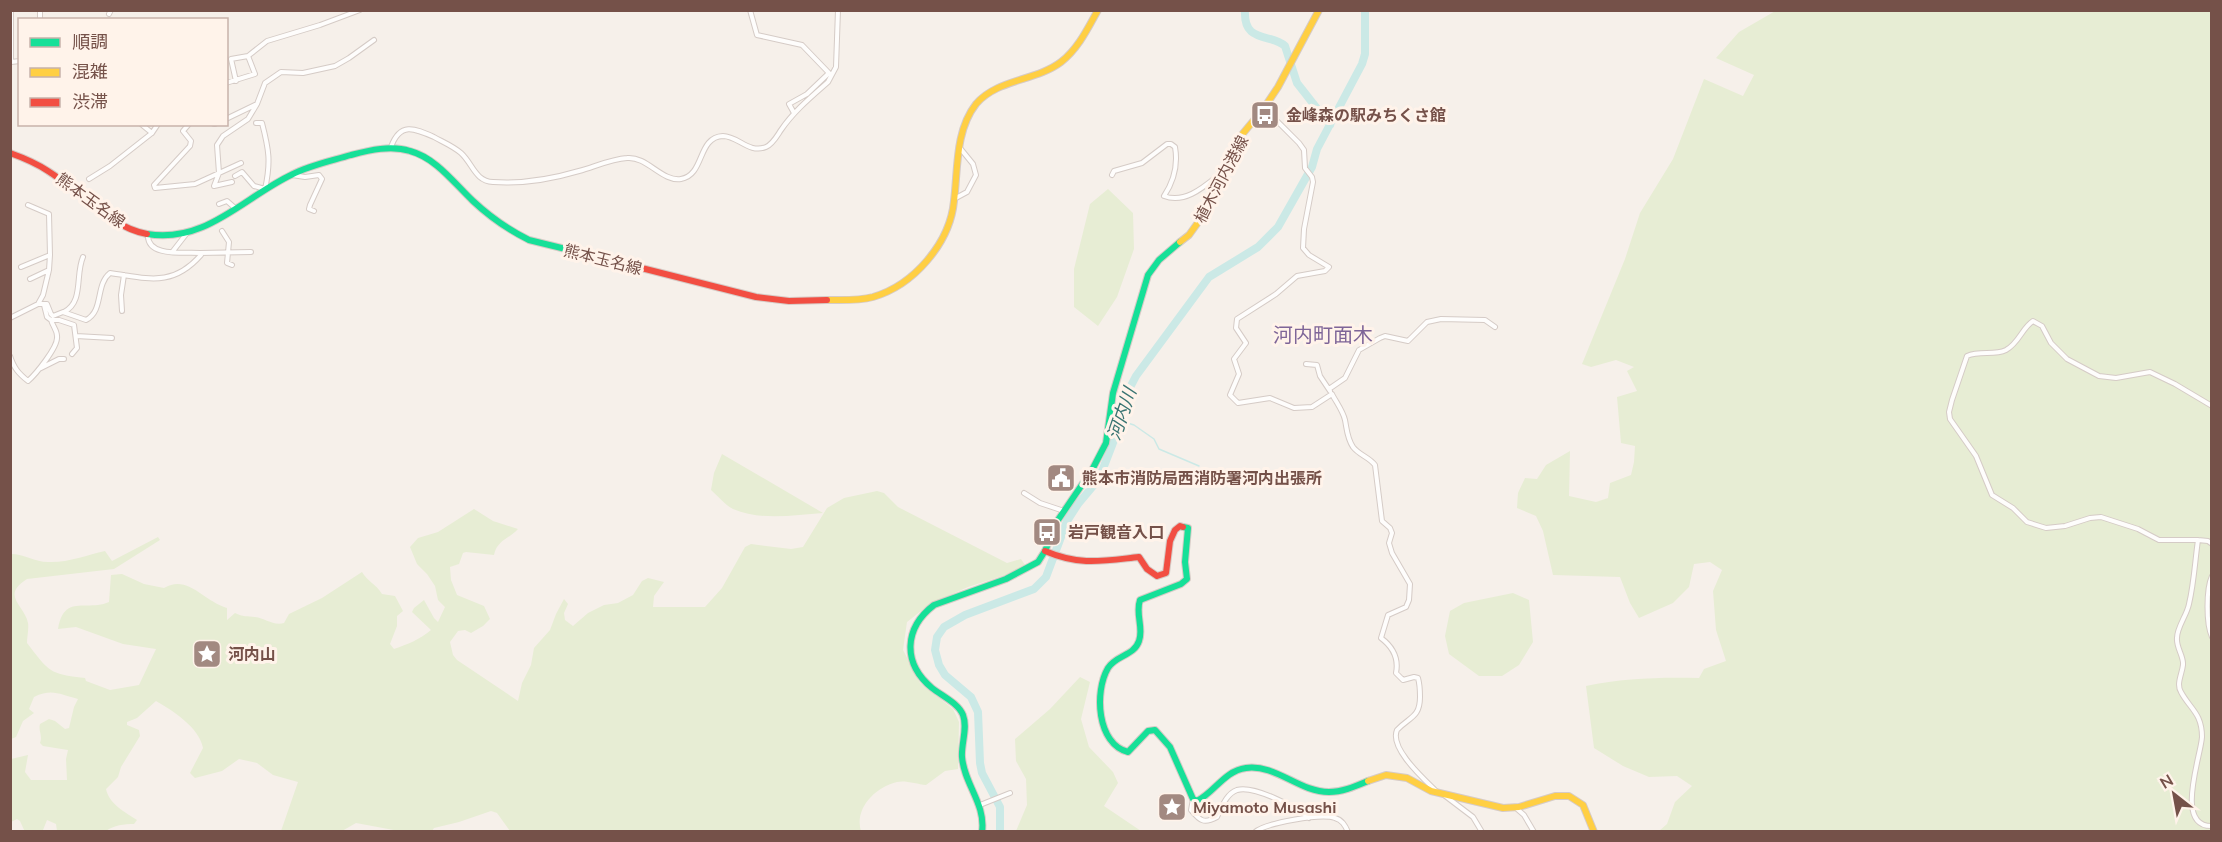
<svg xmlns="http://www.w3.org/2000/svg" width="2222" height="842" viewBox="0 0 2222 842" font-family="Mulish,'Noto Sans JP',sans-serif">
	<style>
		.green { fill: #e7edd4 }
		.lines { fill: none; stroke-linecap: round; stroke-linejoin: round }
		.stream { stroke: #cbe9e6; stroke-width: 1.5 }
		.river { stroke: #cbe9e6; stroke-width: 8 }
		.street-casing { stroke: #d5cbc6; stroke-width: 6 }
		.fast-casing { stroke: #d6cbc6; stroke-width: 8 }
		.slow-casing { stroke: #d6cbc6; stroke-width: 8 }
		.jam-casing { stroke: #d6cbc6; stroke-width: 8 }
		.street { stroke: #fefdfc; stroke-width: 4 }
		.fast { stroke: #16e098; stroke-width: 6 }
		.slow { stroke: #ffcf43; stroke-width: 6 }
		.jam { stroke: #f24e42; stroke-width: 6 }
		.labels { text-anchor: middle; stroke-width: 6; stroke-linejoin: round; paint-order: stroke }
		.poi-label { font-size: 16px; font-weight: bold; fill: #755149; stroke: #fff3ea; text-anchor: start }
		.street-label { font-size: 16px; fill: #755149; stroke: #fff3ea }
		.water-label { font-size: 18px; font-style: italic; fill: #3a7472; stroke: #fff3ea }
		.quarter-label { font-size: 20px; fill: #7e6598; stroke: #fff3ea }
	</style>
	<rect width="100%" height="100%" fill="#f6f0ea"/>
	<path class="green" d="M1777,10L2211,11V831H1659L1667,824L1675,802L1692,786L1677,776L1649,777L1623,766L1594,748L1586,686C1624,678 1661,677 1699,678L1704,669L1726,661L1716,630L1713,591L1722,570L1710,562L1694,564L1689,587L1673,603L1639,618L1630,603L1620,577L1553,575L1543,531L1536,516L1517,508L1518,493L1525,478L1537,479L1546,465L1570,451L1569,496L1596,502L1608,498L1610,483L1631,475L1634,462L1635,446L1621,443L1617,397L1637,391L1627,371L1634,367L1616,360L1591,367L1582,364L1625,259L1640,213L1673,159L1704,79L1743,96L1754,75L1716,58L1739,32Z
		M1108,189L1133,213L1134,249L1117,297L1098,326L1074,307V269L1090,204Z
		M722,454L823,513C794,515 761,521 733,509C725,505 718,496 711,490L714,473Z
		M877,491L884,493L898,507L1007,563L1021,559L1027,568L968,587L930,604L907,622L903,650L920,683L953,709L959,722L958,769L945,771L926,785C917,784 905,780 897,782C875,787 854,809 861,831H510L497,813L491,811L459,822L434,828L432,831H399L356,823L342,831H281L298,782L273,775L257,763L239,759L222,771L195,778L190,773L203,748C199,727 173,711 156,701L137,718L127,722V725L139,730L140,736L121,767L118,777L106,789C109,804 125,812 137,820L134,824C124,824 114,825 106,831H57L56,824L47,820L43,830L25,832L20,821L17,819L11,822V759L28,755L25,772L31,780H67L66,759L68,750L43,746L40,743C43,736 38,731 40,724L49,719L55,721L65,729L69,728L74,707L78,699C60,695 53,688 34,697L29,709L34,713L23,721L16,737L11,739V554C24,554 35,562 48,562C67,563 87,555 105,551L112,561L158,537L160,540L114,569L27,579C0,596 25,605 28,623C29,629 27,637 27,643C49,671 48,674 85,678L86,681L110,690L139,685L156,649L123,644L76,627L58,629C64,593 87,612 109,602L111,575L122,574L144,584L164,588C188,574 203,601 227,608V620L235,613C243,617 247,616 255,617C265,618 273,626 284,623L289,614L322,598L362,572C367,581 376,584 382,594L395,596L403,611L397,616V626L390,644L394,649C408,644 419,640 431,630L412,612L414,608L424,600L434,618L438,622L445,607L438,600L435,586L427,574L417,564L410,547L418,538L438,532L474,509L493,521L518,529C509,539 497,540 494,555L466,552L463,553L459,564L450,567L451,580L457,595L484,606L490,619L483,626L471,633L465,630L458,631L450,642L453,655L457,660L518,701L522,683L531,665L534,648L550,630L556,614L564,599L568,604L564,613L565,620L573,626L588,613L604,605L618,603L633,595L642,581L648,578L664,582L654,596L653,607H705L722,588L745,547L751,544L791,549L803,547L827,508L844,498Z
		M1513,593L1529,600L1533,642L1519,665L1502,676H1479L1449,654L1445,636L1450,611L1464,603Z
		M1080,677L1090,682L1081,719L1089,747L1113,772L1118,783L1104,806L1141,831H1016L1027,805L1026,779L1016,761L1015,739L1050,709Z"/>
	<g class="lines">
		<path class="stream" d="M1118,420L1134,425L1154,439L1159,449L1199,466"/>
		<path class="river" d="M1245,10C1243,44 1271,33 1285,46L1297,83L1330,125
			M1000,832V807L982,773L980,763L978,712L971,697L945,675L939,665L935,650L937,637L944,627L965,615L1034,589L1046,577L1067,521L1078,504L1099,479L1116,435L1123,401L1136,376L1209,277L1258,247L1278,227L1312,167L1317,149L1362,64L1365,54V10"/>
		<g class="street-casing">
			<path id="street" d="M11,10V62
				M750,10L757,35L802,45L829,73L807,94L789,104L794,113
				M109,14L111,10
				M40,20V10
				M248,56L267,41L320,25L360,10
				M11,62L20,61
				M226,83L255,74L248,56L231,59L236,81
				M1264,108L1299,143L1304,150L1305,168L1312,177L1313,182L1304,229L1303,248L1309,255L1329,267L1325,271L1297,276L1276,294L1237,319L1236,328L1246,343L1234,359L1239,374L1230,395L1238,403L1270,398L1294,408L1312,407L1332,394C1336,402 1343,411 1345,420C1347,430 1347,438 1353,447C1359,455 1369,457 1375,465L1382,521L1390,528L1392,533L1389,543L1392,553L1410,584L1409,600L1406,607L1388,615L1381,638C1393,647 1399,658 1396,673L1403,680L1414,677L1418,678C1420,685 1420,690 1420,697C1420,718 1409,717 1397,730C1389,748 1424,779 1436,791
				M226,119L257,104L265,83L281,72L303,73L335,66L349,58L374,40
				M141,124L152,133
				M189,124L183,131L191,141L190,146L154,185L155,188L195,184L241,163
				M214,124H215
				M391,147C400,122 414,128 434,137C443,142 453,146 461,153C473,164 475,181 493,182C521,184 552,179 579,171C594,167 611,159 627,158C647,156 662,182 681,179C705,175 697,137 723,136C738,136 749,154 766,147C773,144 777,136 781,130C794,111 811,97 828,82L836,67L838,10
				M292,175L305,177L319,175L322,179L310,205L309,209L314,211
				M1112,175L1114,171L1142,163L1167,144H1171L1175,147C1178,164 1174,181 1164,196C1187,205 1208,183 1225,170
				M235,176L242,172L254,186L265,189C271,162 269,150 262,123H256
				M89,179L110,166L152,133L158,124
				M232,182L214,186L219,173L217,145L223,136L248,119L257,104
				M954,199L967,192L976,175L973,164L960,148
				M219,204L227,201L235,208
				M28,205L49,214L50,255
				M222,231L229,242L227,263L232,265
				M173,251L187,233
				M200,253L251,252
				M21,267L50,255L49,270
				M30,279L49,270L43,295L38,304H47L51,314L53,316L63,312L86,320C104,311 95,285 110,273C147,278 172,288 201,255L200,253C183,252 147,257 148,235
				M44,305L47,317L51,320H59L74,325L77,348L72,354
				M122,311L121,295L124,275
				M64,312C84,302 75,275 83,257
				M10,318L38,304
				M76,336L112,338
				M10,356C14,368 18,373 28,381C36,374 57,348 57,338C58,331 53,327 51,320
				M1306,364L1317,365L1320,376L1330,391
				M39,369L59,359H64
				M1329,389L1345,378L1359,350L1380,338L1385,336L1408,341L1427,322L1441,319L1485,320L1495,327
				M2212,406L2175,384L2150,372L2116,378L2099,376L2067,359L2051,343L2042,326L2033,321C2022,328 2019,343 2006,350C1994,356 1980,350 1967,356L1952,400L1949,412L1950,419L1976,456L1992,495L2013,508L2027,522L2046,528L2065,526L2090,518L2101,517L2138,529L2159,540H2198L2208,541L2212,544
				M1024,493L1040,503L1064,511
				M2198,540C2195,561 2194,583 2189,604C2187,615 2177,627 2177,638C2176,648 2184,656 2183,665C2182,674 2176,684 2181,692C2190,709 2202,713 2202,737C2201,756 2174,827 2212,826
				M2212,576C2206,589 2206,624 2212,637
				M1444,795L1473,817L1482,832
				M1193,799L1191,810C1200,821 1204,824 1217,817C1222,807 1226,794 1237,790C1254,785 1296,807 1309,818
				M980,805L1010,793
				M1516,808L1524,815L1534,832
				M1255,832C1266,823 1321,813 1335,818C1342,820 1345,825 1348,832"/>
		</g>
		<g class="fast-casing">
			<path id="fast" d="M147,234C205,244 243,198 291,175C310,165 331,161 351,155C370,150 391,145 410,151C436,158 454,183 473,201C490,217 509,230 529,240L602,258
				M1183,527L1188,528L1185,562L1187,579L1181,584L1140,600C1135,614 1144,628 1139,641C1134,656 1116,655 1108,668C1094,692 1097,744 1128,752L1148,731L1155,730L1170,747L1193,799L1197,801C1215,792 1224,771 1246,768C1276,764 1299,792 1329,792C1343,792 1356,786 1368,781
				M982,832C986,804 964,784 962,757C961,744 968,728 963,715C958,703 942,696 932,688C902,663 904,628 934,605L1006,579L1038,562L1045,551L1058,520L1092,470L1106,443L1113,393L1148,275L1159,260L1180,242"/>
		</g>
		<g class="slow-casing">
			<path id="slow" d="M1180,242L1189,235L1207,210L1220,186L1235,143L1264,108L1278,87L1319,10
				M827,300C842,300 858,301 873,297C914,285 950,243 954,201C958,169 955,131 976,104C997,79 1036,81 1061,62C1078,49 1088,28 1098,10
				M1368,781L1386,775L1407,778L1431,791L1503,808L1519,807L1555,796H1569L1583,805L1594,832"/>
		</g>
		<g class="jam-casing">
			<path id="jam" d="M10,153C24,158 36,163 48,171C80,191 109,227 147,234
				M602,258L756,297L789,301L827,300
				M1045,551C1080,566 1102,561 1139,557L1147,569L1157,576L1166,573L1170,541L1175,530L1180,526L1183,527"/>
		</g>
		<use href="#street" class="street"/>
		<use href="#fast" class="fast"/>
		<use href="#slow" class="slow"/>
		<use href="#jam" class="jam"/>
	</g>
	<defs>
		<g id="bus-square" transform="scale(1.5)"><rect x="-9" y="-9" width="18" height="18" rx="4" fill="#a28981" stroke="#fff3ea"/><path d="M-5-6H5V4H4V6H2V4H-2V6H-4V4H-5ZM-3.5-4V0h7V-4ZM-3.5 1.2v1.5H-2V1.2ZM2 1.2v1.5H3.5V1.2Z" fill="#fff"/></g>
		<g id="civic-square" transform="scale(1.5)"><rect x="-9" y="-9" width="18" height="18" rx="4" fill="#a28981" stroke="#fff3ea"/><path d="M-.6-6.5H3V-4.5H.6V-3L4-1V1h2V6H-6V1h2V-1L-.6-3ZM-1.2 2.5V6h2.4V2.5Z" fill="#fff"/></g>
		<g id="sight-square" transform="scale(1.5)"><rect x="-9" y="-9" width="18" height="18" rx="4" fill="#a28981" stroke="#fff3ea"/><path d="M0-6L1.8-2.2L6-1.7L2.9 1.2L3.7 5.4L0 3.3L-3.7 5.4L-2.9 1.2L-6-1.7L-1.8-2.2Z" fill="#fff"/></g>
	</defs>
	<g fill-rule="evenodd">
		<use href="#bus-square" x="1265" y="115"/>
		<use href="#civic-square" x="1061" y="478"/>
		<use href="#bus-square" x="1047" y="532"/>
		<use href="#sight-square" x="207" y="654"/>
		<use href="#sight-square" x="1172" y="807"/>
	</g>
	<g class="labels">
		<g class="poi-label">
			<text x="1286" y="121">金峰森の駅みちくさ館</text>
			<text x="1082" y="484">熊本市消防局西消防署河内出張所</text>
			<text x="1068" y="538">岩戸観音入口</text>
			<text x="228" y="660">河内山</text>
			<text x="1193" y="813">Miyamoto Musashi</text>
		</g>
		<g class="street-label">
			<text transform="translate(1221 179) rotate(-62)" y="6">植木河内港線</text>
			<text transform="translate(91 200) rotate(36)" y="6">熊本玉名線</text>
			<text transform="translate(603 259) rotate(14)" y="6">熊本玉名線</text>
		</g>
		<g class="water-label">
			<text transform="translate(1122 414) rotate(-71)" y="6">河内川</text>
		</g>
		<g class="quarter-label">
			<text x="1323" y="342">河内町面木</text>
		</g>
	</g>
	<rect width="2222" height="842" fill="none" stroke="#755149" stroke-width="24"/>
	<rect x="18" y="18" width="210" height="108" fill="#fff3ea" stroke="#c8b2aa" stroke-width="1.5"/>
	<rect x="30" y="38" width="30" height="9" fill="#16e098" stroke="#c8b2aa" stroke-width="1.5"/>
	<text x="72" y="48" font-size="18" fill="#755149">順調</text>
	<rect x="30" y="68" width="30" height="9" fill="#ffcf43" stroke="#c8b2aa" stroke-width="1.5"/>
	<text x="72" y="78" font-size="18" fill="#755149">混雑</text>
	<rect x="30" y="98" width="30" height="9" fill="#f24e42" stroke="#c8b2aa" stroke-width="1.5"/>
	<text x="72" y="108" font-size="18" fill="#755149">渋滞</text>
	<g transform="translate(2174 794) rotate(329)" stroke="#fff3ea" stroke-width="4.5" paint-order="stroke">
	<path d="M0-4.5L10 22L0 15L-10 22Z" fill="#755149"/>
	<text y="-9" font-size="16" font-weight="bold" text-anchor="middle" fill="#755149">N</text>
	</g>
</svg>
